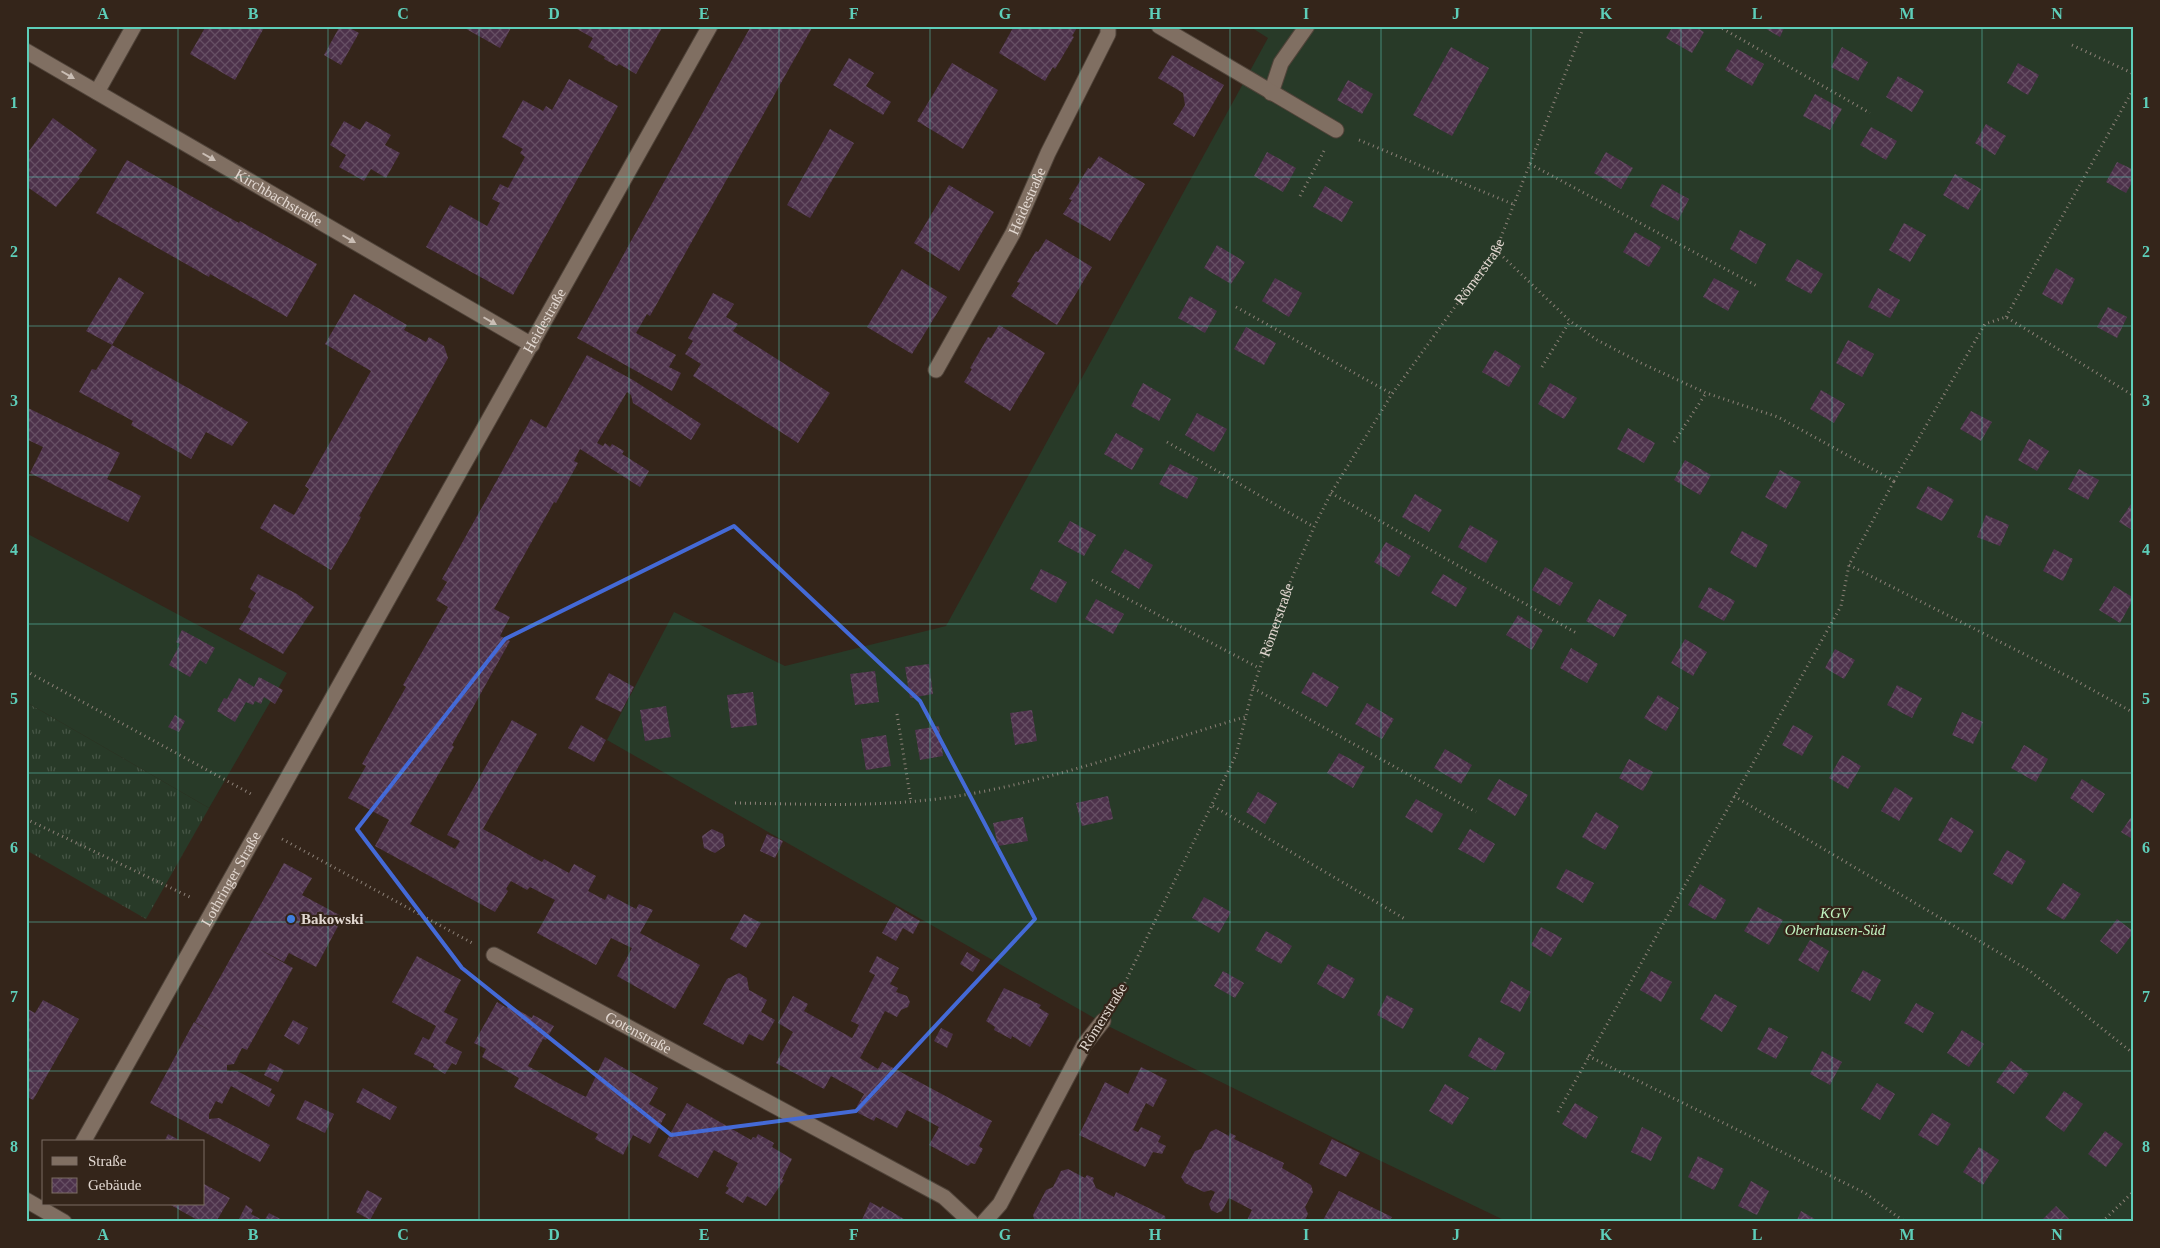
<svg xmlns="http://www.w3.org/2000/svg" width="2160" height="1248" viewBox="0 0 2160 1248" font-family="Georgia,serif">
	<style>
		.grass { fill: url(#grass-tufts) }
		.garden { fill: #283a28 }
		.building { fill: url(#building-cross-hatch) }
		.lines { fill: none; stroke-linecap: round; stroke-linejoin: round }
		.lane-casing { stroke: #4f4339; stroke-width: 17 }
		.street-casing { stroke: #4f4339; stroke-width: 17 }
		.secondary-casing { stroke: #4f4339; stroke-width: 17 }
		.path { stroke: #8c8077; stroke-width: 3; stroke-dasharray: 1 4; stroke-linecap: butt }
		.lane { stroke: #806f62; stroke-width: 15 }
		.street { stroke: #806f62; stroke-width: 15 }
		.secondary { stroke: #806f62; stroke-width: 15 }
		.oneway { fill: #cabeb5 }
		.marked { fill: none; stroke: #446ad7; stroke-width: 4; stroke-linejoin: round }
		.grid { fill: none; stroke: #5dceb9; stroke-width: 1; stroke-opacity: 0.55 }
		.shop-dot { fill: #3f7fe0; stroke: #34251a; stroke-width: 2 }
		.labels { text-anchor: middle; stroke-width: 4.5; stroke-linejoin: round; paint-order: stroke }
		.street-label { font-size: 15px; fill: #e2d8d1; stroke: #34251a }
		.park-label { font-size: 15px; font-style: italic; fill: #c2f4c1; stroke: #34251a }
		.poi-label { font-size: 15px; font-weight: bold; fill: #e2d8d1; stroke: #34251a; text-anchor: start }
		.neatline { fill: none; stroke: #5dceb9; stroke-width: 2 }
		.grid-label { font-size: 16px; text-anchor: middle; font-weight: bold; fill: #5dceb9 }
	</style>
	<defs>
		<pattern id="grass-tufts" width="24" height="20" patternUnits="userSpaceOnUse" patternTransform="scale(1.25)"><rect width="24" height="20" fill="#283a28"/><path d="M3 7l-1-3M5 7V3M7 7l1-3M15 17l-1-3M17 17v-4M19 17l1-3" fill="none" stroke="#475646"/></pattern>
		<pattern id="building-cross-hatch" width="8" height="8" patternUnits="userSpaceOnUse" patternTransform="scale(1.25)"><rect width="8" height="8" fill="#4d324b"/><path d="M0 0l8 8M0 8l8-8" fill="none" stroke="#664f64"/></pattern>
	</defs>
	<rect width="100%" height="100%" fill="#34251a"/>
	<path class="grass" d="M26,702L209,808L146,919L26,850Z"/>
	<path class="garden" d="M1249,26H2134V1222H1508L1360,1151L1110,1027L607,740L674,612L785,666L946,626L1268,38Z
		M26,533L287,673L209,808L26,702Z"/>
	<path class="building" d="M206,26H265L235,80L190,54Z
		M340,26H346L359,33L341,65L324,55Z
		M461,26H512L500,48Z
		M578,26H663L636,74L619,64L617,66L604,59L605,57L588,47L593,38L577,29Z
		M751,26H813L650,316L647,314L636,333L676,355L669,367L681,373L672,391L577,338Z
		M1014,26H1078L1072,36L1074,37L1055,69L1053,67L1045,81L999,53Z
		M1673,26H1694L1704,32L1692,53L1666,38Z
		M1761,26H1785L1780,37Z
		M1451,47L1489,68L1452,136L1413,115Z
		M1842,47L1868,62L1858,81L1831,67Z
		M1737,49L1764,64L1752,86L1725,70Z
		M1172,55L1224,85L1194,137L1173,124L1185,105L1183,93L1158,78Z
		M849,58L874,73L866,86L891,102L883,115L833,85Z
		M952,63L998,90L963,149L917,121Z
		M2018,63L2039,75L2028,95L2007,83Z
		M1898,76L1924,91L1912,112L1886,97Z
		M569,79L618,106L513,295L426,247L450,205L487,226L500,203L492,199L500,184L508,188L525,157L520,153L523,149L502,137L523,100L543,111L546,106L552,110Z
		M1348,80L1373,94L1362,114L1337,100Z
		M1815,94L1842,109L1830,130L1803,116Z
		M53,118L97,150L78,177L80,178L56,207L26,186V155Z
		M344,121L360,130L366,121L391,135L385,145L400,153L386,178L371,169L364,181L339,167L346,155L330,145Z
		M1986,124L2006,136L1995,155L1975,143Z
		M1871,127L1897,141L1886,160L1860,145Z
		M830,129L854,143L810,218L787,205Z
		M1267,152L1296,168L1283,192L1254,176Z
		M1606,152L1633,168L1621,189L1594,173Z
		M1099,156L1145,184L1110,241L1063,214L1072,200L1069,199L1088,168L1090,169Z
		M127,160L239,223L240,221L317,264L287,317L210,274L209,277L96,213Z
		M2117,162L2134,170V179L2126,193L2106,182Z
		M1955,174L1981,189L1968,210L1943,195Z
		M1662,184L1689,199L1678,221L1650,206Z
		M949,185L994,212L959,271L914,243Z
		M1325,186L1353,202L1342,222L1313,207Z
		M1904,223L1926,235L1910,262L1889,250Z
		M1740,230L1766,244L1756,264L1730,249Z
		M1635,232L1661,247L1649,267L1623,252Z
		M1046,239L1092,267L1057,325L1011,296L1020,283L1017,282L1036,251L1038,252Z
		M1217,245L1245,262L1231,284L1204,268Z
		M1797,259L1823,274L1811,294L1785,280Z
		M2056,268L2075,279L2062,305L2042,294Z
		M902,269L947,297L912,354L867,327Z
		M119,277L144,293L112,345L86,331Z
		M1275,278L1302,293L1289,317L1262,301Z
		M1714,278L1739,291L1728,311L1703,297Z
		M1878,288L1900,300L1890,318L1868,307Z
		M713,293L734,304L726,317L738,324L733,331L830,393L798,443L693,376L701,364L685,354L693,341L688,338Z
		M354,294L407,325L404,330L426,342L429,337L444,346L448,358L359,516L361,517L350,538L331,570L260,528L274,504L294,515L309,489L305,486L371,371L325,344Z
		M1190,296L1217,311L1205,333L1178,318Z
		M2108,307L2127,317L2117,338L2097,327Z
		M999,325L1045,353L1010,411L964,382L972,369L970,368L988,337L991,338Z
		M1246,327L1276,343L1264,365L1234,349Z
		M1848,340L1874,354L1862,377L1836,363Z
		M112,345L248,422L232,446L206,432L191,459L131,425L133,421L79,392L92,369L96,370Z
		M1495,350L1521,366L1509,387L1482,372Z
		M587,355L633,380L701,424L691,440L633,403L631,395L627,392L597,443L603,446L605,443L610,447L612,444L624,451L622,454L649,471L640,487L580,449L574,461L578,463L556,503L554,502L494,609L510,617L500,636L510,641L452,745L454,747L410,824L455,849L460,841L447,835L512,720L537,734L483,829L542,862L544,859L569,873L574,864L596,876L588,891L605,900L608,894L636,909L639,904L653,910L640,933L700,965L675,1009L617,976L632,948L611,938L596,965L537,933L555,900L530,887L527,890L511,881L506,889L508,891L495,912L375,846L389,820L348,798L366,766L362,764L406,687L403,685L448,607L436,600L447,582L442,579L531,419L546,428Z
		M1143,383L1171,399L1159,421L1131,406Z
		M1550,383L1577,398L1564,419L1538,404Z
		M1821,390L1845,404L1834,423L1810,409Z
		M26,407L120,453L107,479L141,496L128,522L30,473L43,447L26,439Z
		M1971,411L1992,422L1981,441L1960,429Z
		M1197,413L1227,429L1214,452L1185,435Z
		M1628,428L1655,443L1644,463L1617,449Z
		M1116,433L1144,449L1132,470L1104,454Z
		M2029,439L2049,451L2037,471L2018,460Z
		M1685,460L1711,475L1700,495L1674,480Z
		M1170,464L1198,478L1187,499L1159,484Z
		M2079,469L2099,480L2088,500L2068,489Z
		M1780,470L1801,482L1786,509L1765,497Z
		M1928,486L1954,500L1942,521L1916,508Z
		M1415,494L1442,510L1429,532L1402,517Z
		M2131,504L2134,506V531L2119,522Z
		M1986,515L2009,525L2000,546L1977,537Z
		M1070,521L1096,535L1084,556L1058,542Z
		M1470,525L1498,541L1486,563L1458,547Z
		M1742,531L1768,545L1756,568L1730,553Z
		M1386,542L1411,556L1399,577L1374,562Z
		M1125,549L1153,565L1139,589L1111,572Z
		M2054,549L2073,559L2063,581L2043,571Z
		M1545,567L1573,583L1560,606L1532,590Z
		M1041,569L1067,582L1056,603L1030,589Z
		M258,574L297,594L314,607L283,654L239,629L251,609L248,607L256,593L250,589Z
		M1443,574L1467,588L1456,607L1431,593Z
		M2114,586L2134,598L2120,623L2099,610Z
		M1709,587L1735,601L1724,621L1698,607Z
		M1096,599L1124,614L1113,634L1085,619Z
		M1599,599L1627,615L1614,637L1586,621Z
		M1518,615L1543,630L1532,650L1506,635Z
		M182,630L215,648L206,664L200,660L190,677L169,665L180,644L176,642Z
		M1685,639L1707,652L1693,676L1671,663Z
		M1571,648L1598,664L1587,683L1560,668Z
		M1835,649L1855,660L1844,679L1825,668Z
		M929,664L933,694L910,698L905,667Z
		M875,671L879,702L855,705L850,674Z
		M1313,672L1339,687L1327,707L1301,693Z
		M609,673L634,687L621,712L595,699Z
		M259,677L283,690L275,704L264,697L261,704L255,701L253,705L246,702L235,722L217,711L224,698L227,699L239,678L254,687Z
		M1897,685L1922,698L1912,718L1887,705Z
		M753,692L757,725L731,728L727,695Z
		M1658,695L1679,708L1666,731L1644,718Z
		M1367,703L1394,719L1382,739L1355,724Z
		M666,706L671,737L645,741L640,710Z
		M1032,710L1037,741L1015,745L1010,713Z
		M1962,712L1983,722L1973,744L1952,735Z
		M175,715L185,721L179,732L168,727Z
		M581,725L606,740L594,762L568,748Z
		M1793,725L1813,736L1802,756L1782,745Z
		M939,726L943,756L920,760L915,730Z
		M886,735L891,766L866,770L861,739Z
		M2024,745L2048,759L2036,782L2011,768Z
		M1445,749L1472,765L1461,784L1434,768Z
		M1339,753L1365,767L1353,788L1327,773Z
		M1842,755L1861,766L1848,789L1829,778Z
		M1629,759L1653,772L1643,791L1619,778Z
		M1499,779L1528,795L1515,816L1487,799Z
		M2082,779L2105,794L2093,813L2070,798Z
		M1895,787L1913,798L1899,821L1881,811Z
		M1258,792L1277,803L1265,824L1246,812Z
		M1108,796L1113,819L1082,826L1076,803Z
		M1416,799L1443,814L1432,833L1405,817Z
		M1596,812L1619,826L1605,850L1582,837Z
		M2134,813V840L2121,832Z
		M1023,817L1028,841L998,846L993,823Z
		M1951,817L1974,831L1961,853L1938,840Z
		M712,829L723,834L725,846L715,853L704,848L702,836Z
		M1470,829L1495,844L1484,863L1458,849Z
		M767,834L783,841L775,858L760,851Z
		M2007,850L2026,861L2012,885L1993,874Z
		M284,863L312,878L302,895L343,917L316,967L289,953L284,962L257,948L293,968L247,1050L242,1048L234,1064L227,1065V1071H237L272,1089L270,1092L275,1095L269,1107L231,1086L222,1104L216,1101L209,1114V1119L219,1118L270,1145L260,1162L150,1103L194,1022L216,1034L195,1022Z
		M1566,869L1594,883L1583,903L1556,888Z
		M2063,883L2081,894L2064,920L2046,909Z
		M1700,884L1726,900L1715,920L1688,905Z
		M1204,897L1231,912L1219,933L1192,918Z
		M896,907L920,921L913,934L903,928L896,941L882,933Z
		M1758,907L1783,920L1769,945L1744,931Z
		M744,914L761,923L746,948L730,939Z
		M2117,919L2134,932L2117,954L2100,941Z
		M1541,927L1562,938L1551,957L1531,945Z
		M1266,931L1292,946L1281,964L1255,950Z
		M1810,940L1829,951L1818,972L1798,960Z
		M967,952L980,960L973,972L960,964Z
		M417,956L461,980L444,1012L458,1019L445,1043L462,1052L456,1065L452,1063L445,1074L433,1067L434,1064L414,1054L423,1037L429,1040L436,1026L392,1002Z
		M877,956L899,968L890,984L898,988L896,992L907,996L910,1002L908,1007L901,1010L897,1017L885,1011L860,1058L878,1069L882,1062L992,1121L979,1146L983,1149L975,1164L971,1163L968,1166L929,1145L939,1127L907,1110L897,1128L876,1117L874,1121L858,1113L860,1108L857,1106L864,1094L831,1076L824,1089L776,1063L793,1032L778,1023L793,996L808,1004L804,1011L852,1038L859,1025L851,1021L875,975L869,972Z
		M1328,964L1355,979L1344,999L1317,984Z
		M1863,970L1881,980L1870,1001L1851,991Z
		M1223,971L1244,983L1235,998L1214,986Z
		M1651,971L1672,982L1661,1002L1640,990Z
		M739,973L747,978L749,990L767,1000L761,1012L775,1020L763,1041L749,1034L743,1045L703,1024L727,979Z
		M1511,981L1531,992L1520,1012L1500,1002Z
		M1004,988L1041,1005L1039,1008L1049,1014L1030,1047L1012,1036L1011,1039L994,1030L995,1027L986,1021Z
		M1715,994L1737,1006L1722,1032L1700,1019Z
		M1387,995L1414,1009L1403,1029L1377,1015Z
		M43,1000L79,1019L33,1100L26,1096V1008L35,1013Z
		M497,1002L507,1008L509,1005L532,1018L533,1015L554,1026L546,1040L543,1039L528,1066L558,1083L586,1097L605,1057L658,1088L649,1104L666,1114L650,1144L633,1135L623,1155L595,1139L598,1134L514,1087L519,1078L482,1057L486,1049L474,1043Z
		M1916,1003L1934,1013L1923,1033L1904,1023Z
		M293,1020L308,1028L299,1045L284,1036Z
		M1769,1027L1788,1037L1776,1059L1757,1049Z
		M941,1028L953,1034L947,1048L934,1041Z
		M1962,1030L1984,1044L1969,1067L1947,1053Z
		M1479,1037L1505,1053L1495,1071L1468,1056Z
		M1822,1051L1842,1062L1830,1085L1810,1074Z
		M2011,1061L2029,1074L2014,1094L1996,1082Z
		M270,1063L284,1070L278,1082L264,1075Z
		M1141,1067L1167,1080L1153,1107L1146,1103L1133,1130L1138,1132L1141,1127L1161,1136L1158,1142L1166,1146L1162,1154L1153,1152L1145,1167L1079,1135L1105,1082L1128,1094Z
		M1877,1083L1895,1094L1880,1120L1861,1109Z
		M1445,1084L1469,1098L1452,1125L1429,1111Z
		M363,1088L397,1107L390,1120L356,1102Z
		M2064,1091L2083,1104L2064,1132L2045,1118Z
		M305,1100L334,1114L325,1133L296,1119Z
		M687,1103L751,1140L753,1137L756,1138L758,1134L774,1143L772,1147L792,1159L782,1179L784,1180L766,1206L747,1196L743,1203L725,1193L729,1188L726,1186L738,1163L714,1150L698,1178L658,1156Z
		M1575,1103L1598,1117L1586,1139L1562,1124Z
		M1932,1113L1951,1124L1938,1146L1918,1135Z
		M1642,1127L1662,1137L1651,1161L1631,1152Z
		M1216,1129L1229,1136L1230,1133L1236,1136L1234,1139L1284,1163L1282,1168L1311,1185L1313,1192L1305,1207L1308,1214L1304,1222H1246L1252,1210L1229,1198L1222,1211L1217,1213L1211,1210L1209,1204L1215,1192L1211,1190L1204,1192L1185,1183L1181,1177L1195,1151L1201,1149L1210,1132Z
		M2105,1131L2123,1144L2106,1167L2088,1154Z
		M168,1134L183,1142H164Z
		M1332,1139L1360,1153L1346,1177L1319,1164Z
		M1979,1147L1999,1160L1983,1185L1963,1172Z
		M1698,1156L1724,1169L1714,1190L1688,1177Z
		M1068,1169L1085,1178L1087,1175L1094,1178L1093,1181L1096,1188L1114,1197L1116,1192L1165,1216L1166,1222H1035L1033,1215L1046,1190L1053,1187L1061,1171Z
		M1751,1181L1769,1191L1757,1215L1738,1206Z
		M204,1184L230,1198L216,1222H201L169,1204H204Z
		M367,1190L382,1198L370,1220L356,1212Z
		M1339,1191L1392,1217L1389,1222H1322Z
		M870,1202L881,1208L882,1206L909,1222H861Z
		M246,1205L253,1210L251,1214L264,1221L269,1213L286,1222H244L239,1219Z
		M2056,1206L2072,1222H2040Z
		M1801,1211L1820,1222H1796Z"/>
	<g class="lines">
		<g class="lane-casing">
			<g id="lane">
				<path d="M97,92L134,26"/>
				<path d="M1271,93L1281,63L1307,26"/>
				<path id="s2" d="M936,370L1013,233L1048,153L1108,34V26"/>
			</g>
		</g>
		<g class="street-casing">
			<g id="street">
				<path d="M1159,26L1336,130"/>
				<path id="s3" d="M26,51L532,345"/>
				<path id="s4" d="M494,955L944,1197L971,1222"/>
				<path d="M984,1222L1000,1204L1084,1045L1103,1021"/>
			</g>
		</g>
		<g class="secondary-casing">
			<g id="secondary">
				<path id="s5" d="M83,1142L710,26"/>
				<path d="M26,1200L64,1222"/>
			</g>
		</g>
		<g class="path">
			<path d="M1718,26L1870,113"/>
			<path d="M2072,45L2134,74"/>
			<path d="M1359,140L1515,205"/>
			<path d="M1530,164L1757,286"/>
			<path d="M1300,196L1324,151"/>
			<path d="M1496,250L1570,321L1597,340L1641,363L1706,393L1778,417L1894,481L1985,324L2006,317L2134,396"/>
			<path d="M1236,307L1392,394"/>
			<path d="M2006,317L2134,88"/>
			<path d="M1542,367L1570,321"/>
			<path d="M1167,442L1314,527"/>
			<path d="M1674,442L1706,393"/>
			<path d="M1331,493L1578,634"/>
			<path d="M1849,565L2071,678L2134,713"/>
			<path d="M1092,580L1259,668"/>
			<path d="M26,671L251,794"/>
			<path d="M1253,688L1476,812"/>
			<path d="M897,714L911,802"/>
			<path d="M1734,796L2030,971L2134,1054"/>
			<path d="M735,803C809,804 884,808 958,796C1056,780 1150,745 1245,717"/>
			<path d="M1213,806L1405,919"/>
			<path d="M26,819L192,898"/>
			<path d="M282,839L474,944"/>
			<path id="s1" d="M1116,1001L1236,755L1253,688L1288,587L1314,527L1331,493L1392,394L1496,250L1584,26"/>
			<path d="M1588,1056L1865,1193L1905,1222"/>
			<path d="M1558,1112L1841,606L1849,565L1894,481"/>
			<path d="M2102,1222L2134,1191"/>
		</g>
		<use href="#lane" class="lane"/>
		<use href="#street" class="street"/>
		<use href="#secondary" class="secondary"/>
	</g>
	<defs><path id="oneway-solid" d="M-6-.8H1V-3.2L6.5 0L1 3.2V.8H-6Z" transform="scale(1.25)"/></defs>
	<g class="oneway">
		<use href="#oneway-solid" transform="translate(68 75) rotate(30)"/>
		<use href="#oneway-solid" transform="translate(209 157) rotate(30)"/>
		<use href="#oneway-solid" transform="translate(349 239) rotate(30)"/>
		<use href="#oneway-solid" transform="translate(490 321) rotate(30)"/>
	</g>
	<path class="marked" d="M734,526L920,701L1035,919L856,1111L671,1135L462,968L357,829L505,639Z"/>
	<path class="grid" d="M178,26V1142M328,26V1222M479,26V1222M629,26V1222M779,26V1222M930,26V1222M1080,26V1222M1230,26V1222M1381,26V1222M1531,26V1222M1681,26V1222M1832,26V1222M1982,26V1222M26,177H2134M26,326H2134M26,475H2134M26,624H2134M26,773H2134M26,922H2134M26,1071H2134M178,1204V1222"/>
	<circle class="shop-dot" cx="291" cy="919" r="5"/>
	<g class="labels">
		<g class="street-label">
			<text dy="5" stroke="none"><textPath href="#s3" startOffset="292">Kirchbachstraße</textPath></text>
			<text dy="5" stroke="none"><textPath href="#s2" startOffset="192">Heidestraße</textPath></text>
			<text dy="5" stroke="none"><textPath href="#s1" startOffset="820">Römerstraße</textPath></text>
			<text dy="5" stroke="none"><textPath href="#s5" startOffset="942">Heidestraße</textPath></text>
			<text dy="5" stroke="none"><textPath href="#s1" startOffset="415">Römerstraße</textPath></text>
			<text dy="5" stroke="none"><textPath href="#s5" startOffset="302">Lothringer Straße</textPath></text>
			<text transform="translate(1103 1017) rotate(-58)" y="5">Römerstraße</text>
			<text dy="5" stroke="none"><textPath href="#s4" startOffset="164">Gotenstraße</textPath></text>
		</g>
		<g class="park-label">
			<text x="1835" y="918">KGV<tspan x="1835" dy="17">Oberhausen-Süd</tspan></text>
		</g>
		<g class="poi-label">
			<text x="301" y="924">Bakowski</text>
		</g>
	</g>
	<rect width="2160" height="1248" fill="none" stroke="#34251a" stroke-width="55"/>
	<rect x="42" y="1140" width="162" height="65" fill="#34251a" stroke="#7a6d63"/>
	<rect x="52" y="1157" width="25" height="8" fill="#806f62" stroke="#7a6d63"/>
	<text x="88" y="1166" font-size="15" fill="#e2d8d1">Straße</text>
	<rect x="52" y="1178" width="25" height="15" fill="url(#building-cross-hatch)" stroke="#7a6d63"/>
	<text x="88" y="1190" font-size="15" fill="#e2d8d1">Gebäude</text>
	<rect x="28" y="28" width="2104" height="1192" class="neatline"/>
	<g class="grid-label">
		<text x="103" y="19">A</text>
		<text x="253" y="19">B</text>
		<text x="403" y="19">C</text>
		<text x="554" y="19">D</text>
		<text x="704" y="19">E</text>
		<text x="854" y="19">F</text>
		<text x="1005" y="19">G</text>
		<text x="1155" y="19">H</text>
		<text x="1306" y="19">I</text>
		<text x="1456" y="19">J</text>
		<text x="1606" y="19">K</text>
		<text x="1757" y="19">L</text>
		<text x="1907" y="19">M</text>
		<text x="2057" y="19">N</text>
		<text x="14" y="108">1</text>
		<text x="2146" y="108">1</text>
		<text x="14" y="257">2</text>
		<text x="2146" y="257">2</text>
		<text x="14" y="406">3</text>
		<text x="2146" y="406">3</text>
		<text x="14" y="555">4</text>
		<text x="2146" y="555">4</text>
		<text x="14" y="704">5</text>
		<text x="2146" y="704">5</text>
		<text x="14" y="853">6</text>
		<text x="2146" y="853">6</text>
		<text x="14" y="1002">7</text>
		<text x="2146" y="1002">7</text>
		<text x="14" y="1152">8</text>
		<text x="2146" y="1152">8</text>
		<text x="103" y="1240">A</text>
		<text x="253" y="1240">B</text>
		<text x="403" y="1240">C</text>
		<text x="554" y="1240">D</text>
		<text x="704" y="1240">E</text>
		<text x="854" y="1240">F</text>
		<text x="1005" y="1240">G</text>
		<text x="1155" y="1240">H</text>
		<text x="1306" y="1240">I</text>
		<text x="1456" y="1240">J</text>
		<text x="1606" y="1240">K</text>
		<text x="1757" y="1240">L</text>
		<text x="1907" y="1240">M</text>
		<text x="2057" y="1240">N</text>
	</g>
</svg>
